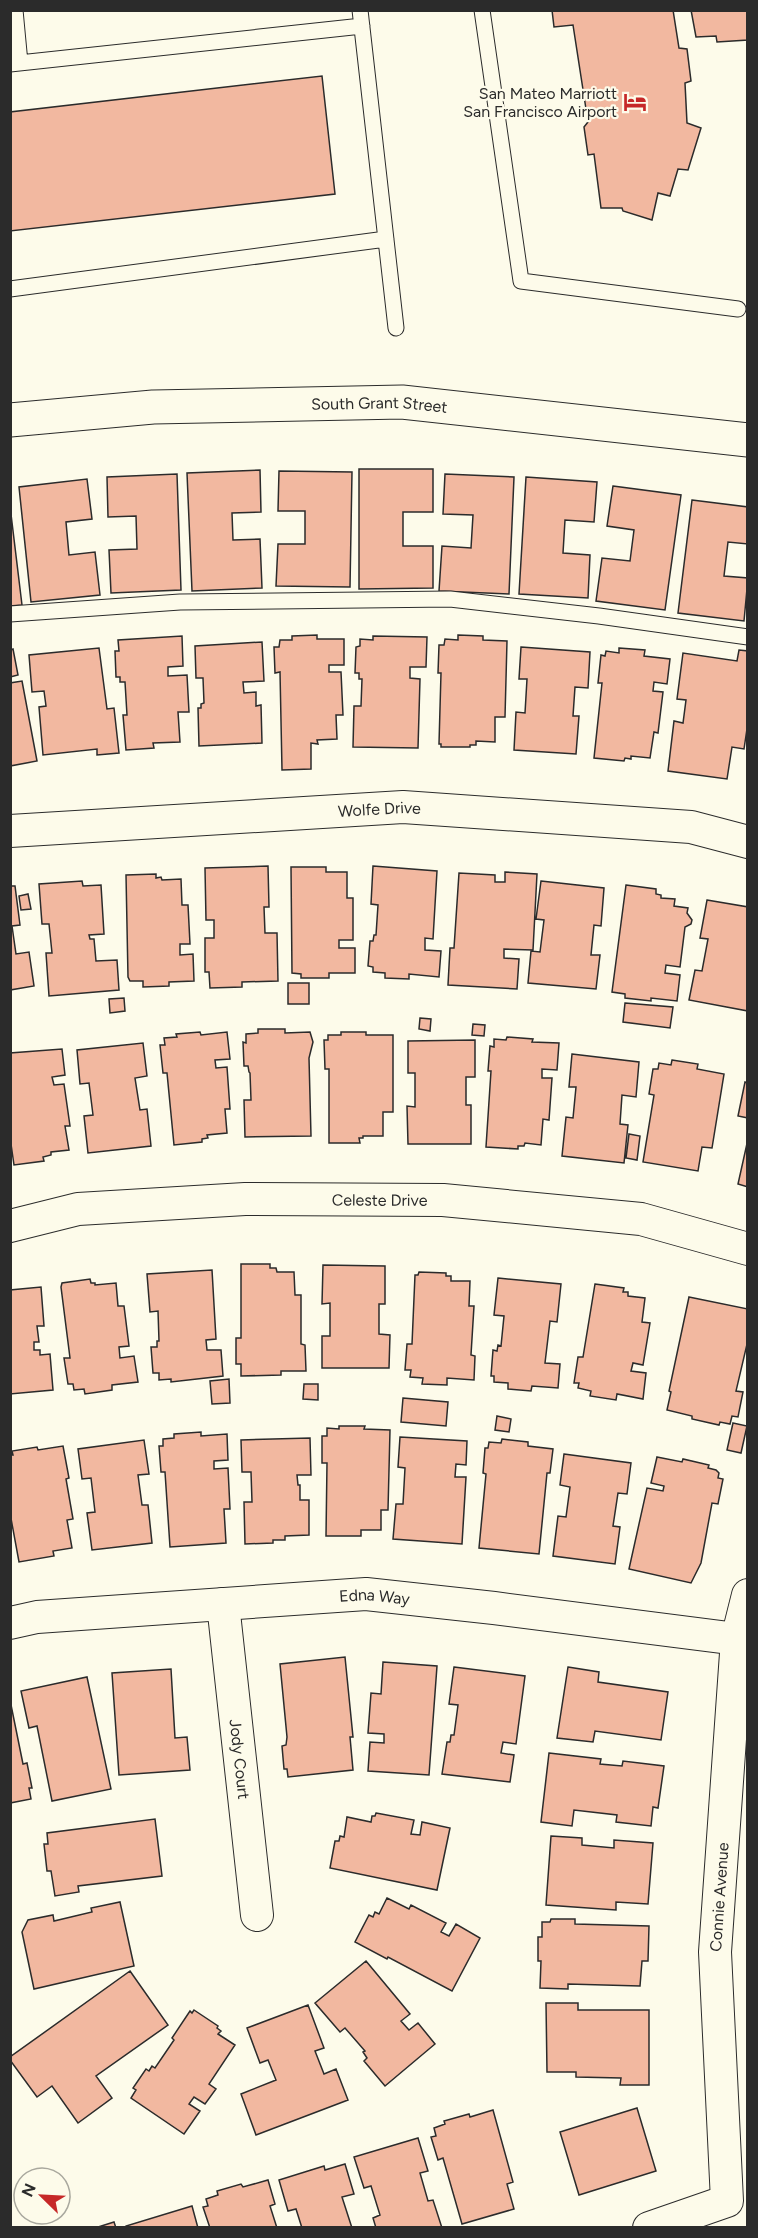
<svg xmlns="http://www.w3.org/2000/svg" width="758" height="2238" viewBox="0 0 758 2238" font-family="Figtree,sans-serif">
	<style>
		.building { fill: #f2b8a0; stroke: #2b2b2b; stroke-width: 1.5 }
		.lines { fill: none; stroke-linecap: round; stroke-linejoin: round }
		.lane-casing { stroke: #2b2b2b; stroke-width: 17 }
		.street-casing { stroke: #2b2b2b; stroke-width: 34 }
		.secondary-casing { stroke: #2b2b2b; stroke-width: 35 }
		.lane { stroke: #fdfbea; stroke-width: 15 }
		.street { stroke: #fdfbea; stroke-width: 32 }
		.secondary { stroke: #fdfbea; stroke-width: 33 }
		.labels { text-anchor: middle; stroke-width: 4.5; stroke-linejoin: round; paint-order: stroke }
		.poi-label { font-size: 16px; fill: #2b2b2b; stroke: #fdfbea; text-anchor: end }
		.street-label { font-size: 16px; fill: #2b2b2b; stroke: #fdfbea }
	</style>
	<rect width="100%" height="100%" fill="#fdfbea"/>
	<path class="building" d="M552,10H673L679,48L687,49L691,81L685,83L687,123L701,128L688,170L678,169L670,196L658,193L652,220L623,211L622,208H601L594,154L588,155L584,127L588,122L573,25L554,27Z
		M691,10H748V40L717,42L716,36L696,37Z
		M322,76L335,194L10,231V112Z
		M359,469H433V512H403V546H433V588L359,589Z
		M260,470L261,512L232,513L233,540L260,539L262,588L192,591L187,473Z
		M279,471L352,472L350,587L276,586L278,544H305V511H278Z
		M177,474L181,590L111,593L109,550L137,549L136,516L108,517L107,477Z
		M445,474L514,477L509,594L439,591L442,546L471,548L473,515L443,514Z
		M526,477L597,482L594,522L565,520L563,553L590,555L588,598L519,594Z
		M87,479L92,519L66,522L69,555L95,552L100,595L31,602L19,487Z
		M613,486L681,495L665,610L596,601L602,558L630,561L634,530L607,526Z
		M692,500L748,507V544L728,542L724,576L748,578L744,621L678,613Z
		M10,506L22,605L10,606Z
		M317,635V639H344V665H329V672H341L343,715H336L337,739L317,740L318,744L311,743V769L282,770L280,672L275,673L274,647H279L280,640H292V636Z
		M458,635L483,636V640L507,641L505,717H495V742L476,741V745H470V747H441V744H439L441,673H438L439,645H444L445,639L458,640Z
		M182,636L183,666L168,667V676L187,675L189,712H178L180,742L153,743L154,748L126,750L123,715H127L125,682H120V677H116L115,651H119L118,640Z
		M373,636L427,637L426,667H410V678L420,679L418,748L353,747L354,706H361L362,679H359V673H355L356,647L360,646V639L373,640Z
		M262,642L264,681L243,682L244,693L256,692V706L261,705L262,743L199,746L198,708H201V704L204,703L203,678H196L195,646Z
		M521,647L590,652L588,688L575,687L573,716H579L576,754L514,750L516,712L525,713L527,679H519Z
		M99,648L107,709L114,708L119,753L97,755V749L43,755L39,707L46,706L44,691L32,692L29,655Z
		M619,648L645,650L644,656L670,659L667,684L654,682L653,691L663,692L658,733L654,732L650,758L631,756V759L625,758L624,761L594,758L602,683H598L601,655L605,656L606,651L619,653Z
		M13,649L18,675L10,677V650Z
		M739,650L748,651V722L744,749L732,747L727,779L668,771L674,721L683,723L686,700L677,699L683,653L737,661Z
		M22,681L37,761L10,766V683Z
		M268,866L269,907H264L265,933H277L278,981L242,982V987L210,988L209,972H205V938H214V920H206L205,868Z
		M373,866L437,871L433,939L425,938V950L441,951L439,977L409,974V979L385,978V973L373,972V967L368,966L370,941H373L374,935H376L378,905L371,904Z
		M291,867H326V872H347V898H353V940H339V948H355V973H329V978H301V974L292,973Z
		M505,872L537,874L533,950L504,949V958L519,959L517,989L448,985L450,948H454L459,873L495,875V882H505Z
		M156,874V878L161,877L162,880L181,879L182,905H188L190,944H180V955L193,954L194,981L169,982V986L143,987V981H130L128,977L126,875Z
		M82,881L83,886L101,885L104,934L89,935L90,939H94L96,961L117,960L119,990L49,996L46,953H52L49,924H42L39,884Z
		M541,881L604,888L601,926L594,925L591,955H600L596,989L528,983L531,951L540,952L544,920L536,919Z
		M626,885L656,889V894L661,895V898L675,899L674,906L688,908L687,913L692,920L691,924L685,927L680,967L666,965L665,973L680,975L677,1001L651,998V1001L625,998V994L612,992Z
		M10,886H15L20,925L12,926L16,954L29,952L34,986L10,990Z
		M28,894L31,909L21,910L19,896Z
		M707,900L748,907V1011L689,1000L695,970L702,971L708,939L700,938Z
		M288,983H309V1004H288Z
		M124,998L125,1011L110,1013L109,999Z
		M625,1003L673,1007L670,1028L623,1022Z
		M420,1018L431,1019L430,1031L419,1029Z
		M473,1024L485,1025L484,1036L472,1035Z
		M258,1029H285V1033L310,1032L313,1042L309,1058L311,1136L245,1137L244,1100H251L250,1073L249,1072L248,1066H244L243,1042L246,1043V1034L258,1033Z
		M200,1032L201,1035L227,1032L230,1059L215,1060L216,1068L227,1067L230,1109H225L227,1133L207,1135L208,1138L202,1139V1142L174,1145L167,1073H163L160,1045H165L164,1038L177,1037L176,1034Z
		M341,1032H366V1035H393V1112H383V1136H363V1138H359L360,1143H329V1069H325L324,1040H328V1035H341Z
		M507,1037L533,1039L532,1042L559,1043L557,1070L542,1069V1078H552L549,1120L543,1119L541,1145L525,1143L524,1146H518V1149L486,1147L491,1071H488L490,1046L494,1047V1039L506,1040Z
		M475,1040V1077H466V1105H471V1144H408L407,1106L415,1107V1073H408V1041Z
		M143,1043L147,1076L135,1078L140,1110L147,1109L151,1146L88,1153L84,1116L93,1115L89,1083L80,1084L77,1050Z
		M62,1049L65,1075L52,1077L54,1085L64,1084L70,1126H65L69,1150L51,1152V1155L43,1157L44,1161L14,1165L10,1137V1053Z
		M572,1054L639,1062L636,1097L622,1095L620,1124L628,1125L624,1163L562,1156L566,1117L573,1118L576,1087H569Z
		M672,1060L698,1064L697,1069L724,1074L712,1148L702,1147L698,1171L643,1162L654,1095L649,1094L653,1069H658L659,1063L671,1065Z
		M745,1082L748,1083V1118L738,1116Z
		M629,1134L640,1136L637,1160L626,1158Z
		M748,1139V1187L738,1184Z
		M241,1264H270V1268H276L277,1272H294L295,1295H301V1344L305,1345L306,1371H281V1375L241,1376V1364H236V1338H241Z
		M323,1265L385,1266V1304H379V1334L390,1335L389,1368H322V1336H330V1303L322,1304Z
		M212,1270L216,1339L206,1340L207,1350H221L223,1376L171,1382V1379L159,1380V1373H153L151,1347H157V1341H159L158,1311L150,1312L147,1274Z
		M419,1272L446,1273V1276H451V1281H470L469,1306H474L471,1355L475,1356L474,1380L447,1378V1385L422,1384L423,1378L410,1377L411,1370H405L407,1344H412L415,1275H418Z
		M498,1278L561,1284L557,1322L550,1321L545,1363L560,1364L558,1388L532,1386L531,1391L508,1389V1383L494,1382V1376H491L493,1350L497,1351L498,1345L501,1346L504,1316L494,1315Z
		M90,1279L91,1283H95V1285L116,1283L118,1306H124L129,1346L119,1347L120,1358L134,1356L138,1382L112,1385V1390L85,1394L84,1389L74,1390L73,1384H68L64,1358H70L61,1287L62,1283Z
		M595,1284L624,1288L623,1292H628V1296L645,1298L642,1322L650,1323L643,1365L633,1363L631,1371L646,1373L643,1399L617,1394L616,1400L590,1396L591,1391L578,1388L579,1383H574L578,1357H583Z
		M41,1287L44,1326H37L39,1342H34V1350H40V1355L50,1354L53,1390L10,1394V1290Z
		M689,1297L748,1309V1340L736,1391L743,1392L738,1417L732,1416L730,1424L720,1422L719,1425L692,1419V1416L667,1410L671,1392L669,1391Z
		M229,1379L230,1403L212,1404L210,1381Z
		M304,1384H318V1400L303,1399Z
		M403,1398L448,1402L446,1426L401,1422Z
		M497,1416L511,1419L509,1432L495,1430Z
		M733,1423L747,1426L741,1453L727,1450Z
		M339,1426H365L364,1429L390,1430L388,1510H381V1530H361V1536H326L327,1463H322V1436H327V1428L339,1429Z
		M201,1432V1436L227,1434L228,1460L214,1461V1469L228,1468L230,1509H224L226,1543L170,1547L165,1472H161L159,1446H163V1439L174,1438V1434Z
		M400,1437L467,1441L466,1465L456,1464L455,1477H466L462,1544L393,1539L396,1504H403L405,1468L398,1467Z
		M310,1438L311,1475H297L298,1485H300V1500H309V1535L285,1536V1540H273V1543L245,1544L244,1502H252L251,1472H242L241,1440Z
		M502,1439L528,1442V1446L553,1449L550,1473H547L539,1554L479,1548L486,1474L483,1473L485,1448H488L489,1442L501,1443Z
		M144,1440L149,1474L138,1475L142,1505H148L152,1543L92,1550L87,1513L95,1512L91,1478L82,1479L78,1449Z
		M63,1446L69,1478L66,1479L73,1519L67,1520L72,1548L53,1551L54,1556L19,1562L10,1513V1455H13L12,1451L37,1447L38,1450Z
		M564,1454L631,1463L627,1494L618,1493L613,1526L620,1527L615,1564L553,1556L558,1516L566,1517L570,1487L560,1485Z
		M657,1457L682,1462L683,1459L709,1465L708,1468L716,1470L719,1473L718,1478L723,1479L718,1504L712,1503L701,1563L691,1583L629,1569L647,1488L663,1491L664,1486L651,1483Z
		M345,1657L353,1737H350L353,1770L288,1777L287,1769H284L282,1746L286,1745L287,1737L280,1664Z
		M383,1662L437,1666L429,1775L368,1771L370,1742L384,1743V1734L368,1733L371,1693L381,1694Z
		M454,1667L525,1676L516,1744L503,1742L501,1753L514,1755L510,1782L442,1774L447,1742H450L451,1735H454L458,1705L449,1704Z
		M568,1667L599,1672L598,1682L668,1692L661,1740L595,1731L593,1742L557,1738Z
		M171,1669L175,1738L187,1737L190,1770L119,1775L112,1673Z
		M87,1677L111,1789L52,1801L37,1726L29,1728L21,1691Z
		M10,1700L23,1764L27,1763L32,1788H29L31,1799L10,1803Z
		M549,1753L601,1759L600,1764L622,1766L623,1761L664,1766L658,1808L653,1807L651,1826L616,1822L617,1815L574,1810L572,1826L541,1822Z
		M376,1813L414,1820L411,1834L420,1835L422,1822L450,1828L437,1890L330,1868L335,1841H339L340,1836L344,1837L347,1817L371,1822L372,1816H375Z
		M155,1819L162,1876L78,1886L79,1892L55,1896L51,1871H47L44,1844H48L47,1833Z
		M551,1836L582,1838V1845L614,1848V1840L653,1843L648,1904L616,1902V1910L546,1905Z
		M387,1898L409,1909L411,1905L446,1923L441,1932L449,1936L456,1924L480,1938L452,1991L388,1957L387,1959L355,1942L369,1915L373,1917L375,1912L379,1914Z
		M120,1902L134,1966L34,1989L22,1932L28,1920L53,1915L54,1921L92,1912L91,1908Z
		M551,1919H575V1924L649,1926L648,1961H642L640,1986L568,1984V1989L540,1988L541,1961H538V1937H542V1922H550Z
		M366,1961L410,2014L401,2021L409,2030L418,2023L435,2044L385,2086L364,2061L367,2058L363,2052L365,2051L345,2028L340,2032L315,2003Z
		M130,1971L168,2025L96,2076L112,2098L78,2123L52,2086L37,2097L10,2060V2057Z
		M546,2003H578V2010H649V2085H620L621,2078L576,2077V2072H547Z
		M308,2005L324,2048L315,2051L324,2074L336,2069L348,2100L256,2135L241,2094L276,2080L268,2060L260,2063L247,2028Z
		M194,2010L218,2026L217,2028L221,2031L218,2034L235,2045L209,2084L216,2089L205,2104L194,2097L189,2104L200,2111L184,2134L131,2098L136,2090L133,2088L146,2069L149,2071L152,2066L155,2068L174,2040L172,2038L190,2011L192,2013Z
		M637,2108L656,2171L579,2195L560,2132Z
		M493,2110L513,2182L507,2184L514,2209L462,2224L443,2158L438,2160L431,2137L436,2136L434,2128L445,2124L444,2121L469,2114L470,2117Z
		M418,2138L428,2171L420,2173L428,2201L433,2200L442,2228H376L373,2218L380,2215L371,2186L364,2188L354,2157Z
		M345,2164L354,2194L342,2197L352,2228H302L296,2209L288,2211L279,2180L324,2166L325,2170Z
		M268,2180L275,2204L270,2206L277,2228H210L203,2207L208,2206L206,2199L218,2195L217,2191L241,2184L243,2187Z
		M192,2206L198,2228H126V2226Z
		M114,2222L116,2228H95Z"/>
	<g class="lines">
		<g class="lane-casing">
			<path id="lane" d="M15,10L20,63
				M360,10L396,328
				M482,10L521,281L738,309
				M10,64L362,26
				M10,289L386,239
				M10,614L180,602L450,599L599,616L748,637"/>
		</g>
		<g class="street-casing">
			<g id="street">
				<path id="s1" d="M10,831L403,807L691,827L748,842"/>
				<path id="s2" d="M10,1226L78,1209L245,1199L443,1200L641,1219L748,1249"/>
				<path id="s3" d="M223,1604L257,1915"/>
				<path id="s4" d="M10,1623L37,1617L366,1594L494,1608L737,1639"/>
				<path id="s5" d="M649,2228L727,2201L715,1952L737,1639L748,1595"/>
			</g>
		</g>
		<g class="secondary-casing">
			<g id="secondary">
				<path id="s6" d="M10,420L153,407L402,402L748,440"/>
			</g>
		</g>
		<use href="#lane" class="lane"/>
		<use href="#street" class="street"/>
		<use href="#secondary" class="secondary"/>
	</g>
	<defs>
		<g id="hotel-bare" transform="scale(1.8)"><path d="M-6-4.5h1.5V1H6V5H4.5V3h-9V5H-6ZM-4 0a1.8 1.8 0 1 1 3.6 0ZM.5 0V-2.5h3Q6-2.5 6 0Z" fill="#c62828" stroke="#fdfbea" stroke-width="2.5" paint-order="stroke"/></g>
	</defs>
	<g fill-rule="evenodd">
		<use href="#hotel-bare" x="635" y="102"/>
	</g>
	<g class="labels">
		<g class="poi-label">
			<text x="617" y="99">San Mateo Marriott<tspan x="617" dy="18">San Francisco Airport</tspan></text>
		</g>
		<g class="street-label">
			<text dy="6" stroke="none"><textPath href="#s6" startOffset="370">South Grant Street</textPath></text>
			<text dy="6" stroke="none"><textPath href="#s1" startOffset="370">Wolfe Drive</textPath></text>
			<text dy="6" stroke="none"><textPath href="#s2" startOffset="372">Celeste Drive</textPath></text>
			<text dy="6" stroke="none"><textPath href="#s4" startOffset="366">Edna Way</textPath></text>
			<text dy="6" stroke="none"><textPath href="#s3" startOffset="156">Jody Court</textPath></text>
			<text dy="6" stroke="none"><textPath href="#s5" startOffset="387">Connie Avenue</textPath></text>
		</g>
	</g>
	<rect width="758" height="2238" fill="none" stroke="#2b2b2b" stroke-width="24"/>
	<g transform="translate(42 2196) rotate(294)"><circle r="28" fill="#fdfbea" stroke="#a9a89e" stroke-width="1.5"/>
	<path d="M0-4.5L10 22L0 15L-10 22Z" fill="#c62828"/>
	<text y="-9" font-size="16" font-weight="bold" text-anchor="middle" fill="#2b2b2b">N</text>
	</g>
</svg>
